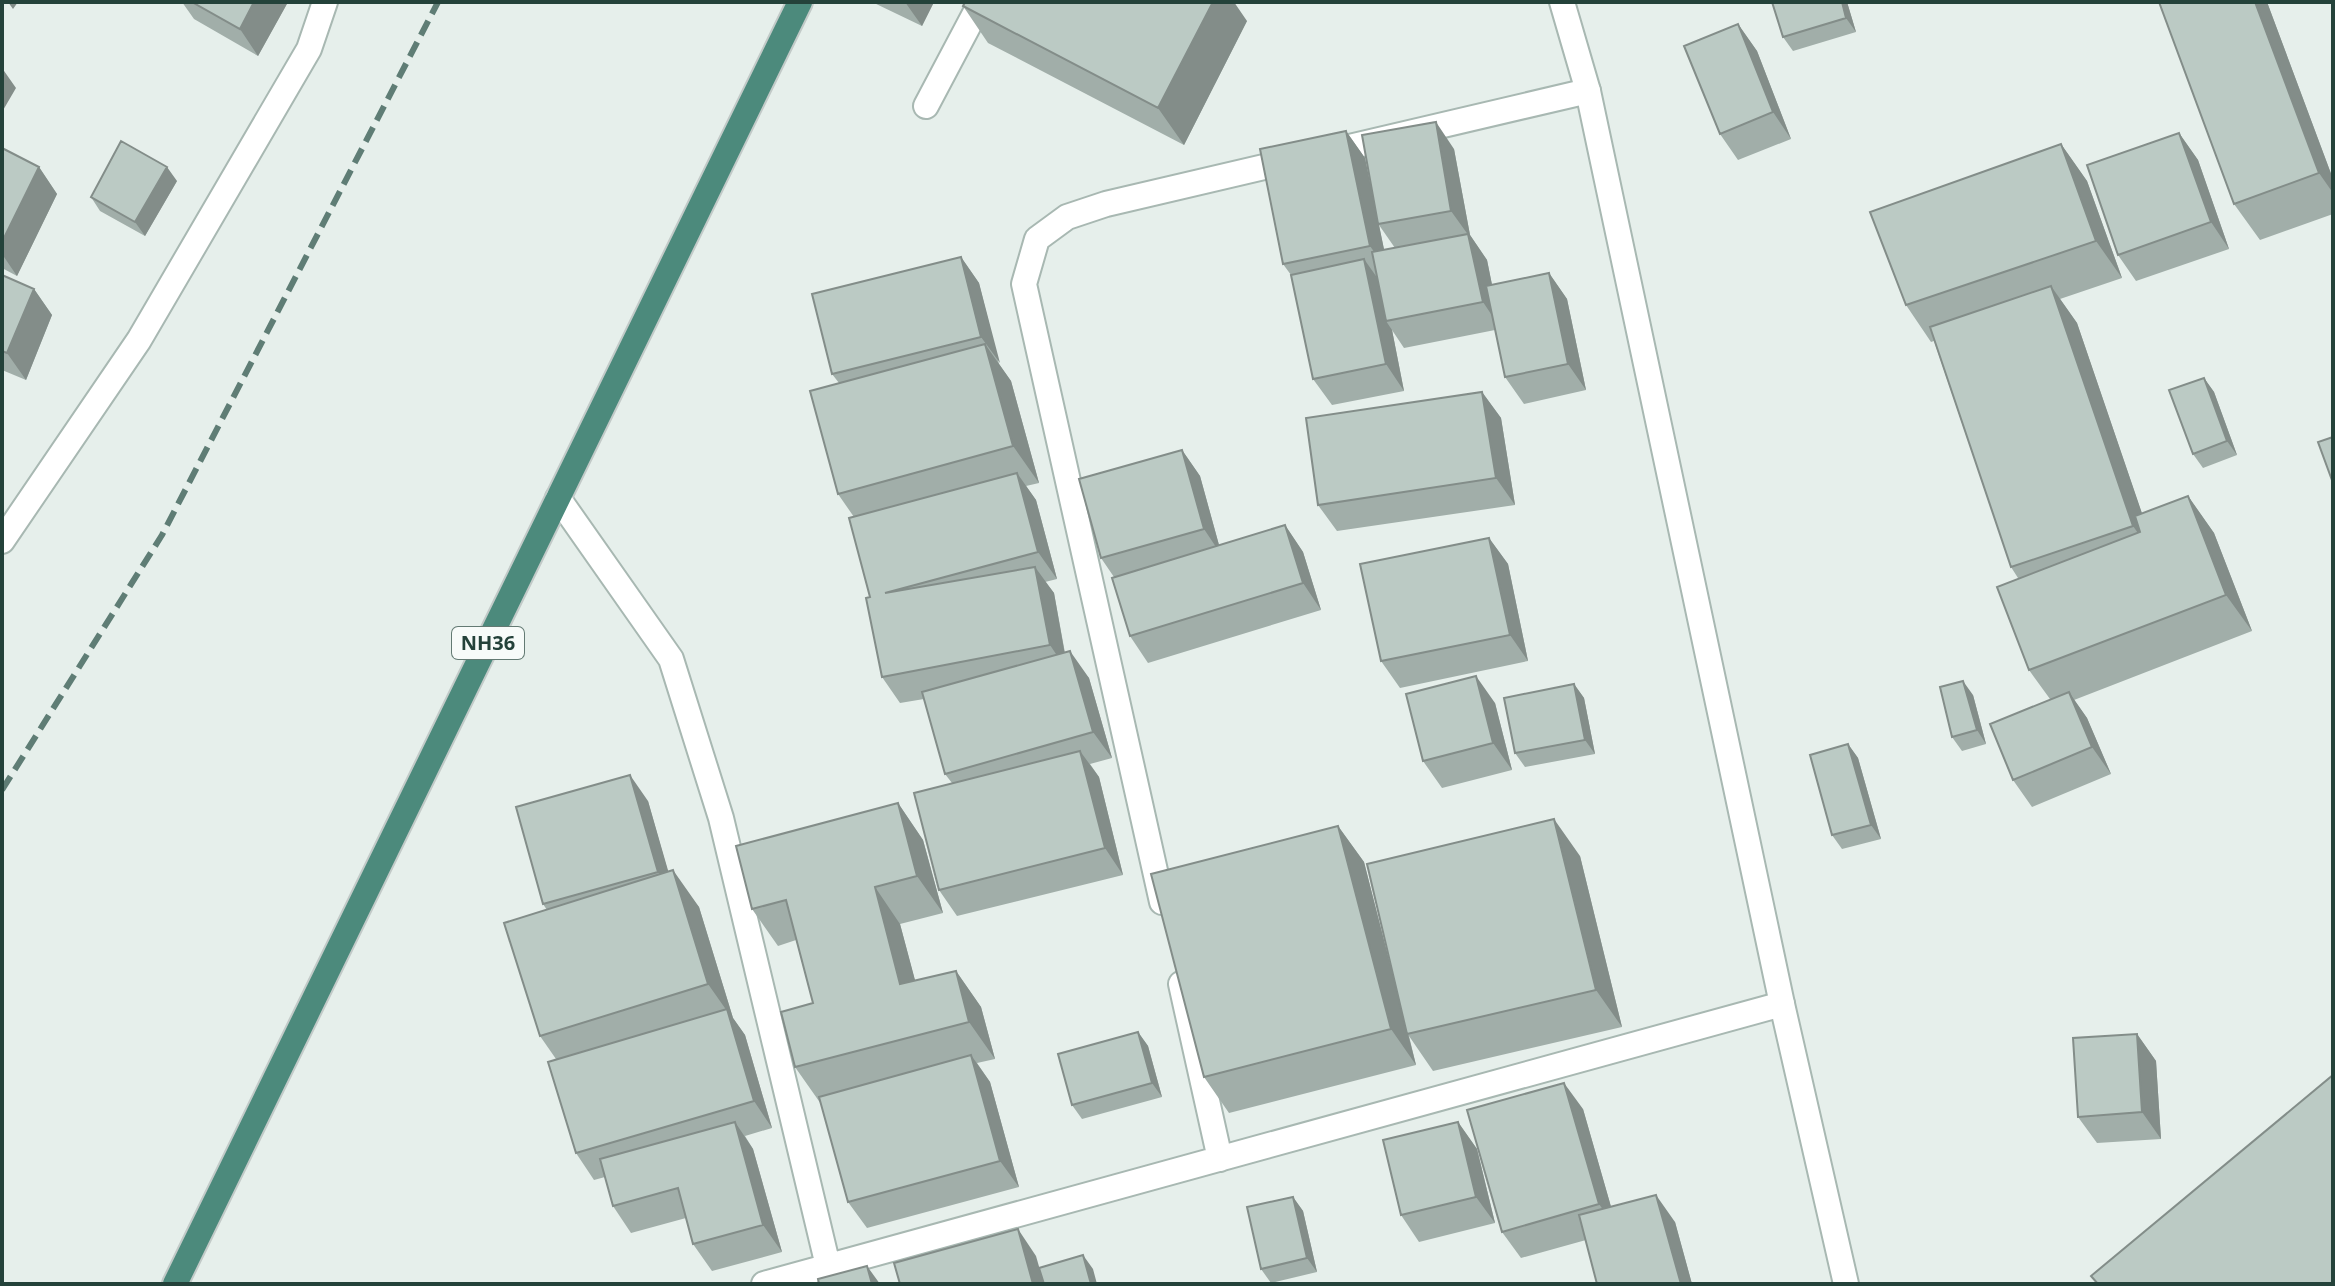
<svg xmlns="http://www.w3.org/2000/svg" width="2335" height="1286" viewBox="0 0 2335 1286" font-family="'Open Sans',sans-serif">
	<style>
		.lines { fill: none; stroke-linecap: round; stroke-linejoin: round }
		.service-casing { stroke: #a8b8b2; stroke-width: 28 }
		.minor-casing { stroke: #a8b8b2; stroke-width: 28 }
		.tertiary-casing { stroke: #a8b8b2; stroke-width: 28 }
		.trunk-casing { stroke: #c2cac8; stroke-width: 28 }
		.service { stroke: #fff; stroke-width: 24 }
		.minor { stroke: #fff; stroke-width: 24 }
		.tertiary { stroke: #fff; stroke-width: 24 }
		.trunk { stroke: #4c8a7c; stroke-width: 24 }
		.rail { stroke: #5f7d75; stroke-width: 6; stroke-dasharray: 16 8; stroke-linecap: butt }
		.wall { fill: #a1aea9; fill-rule: evenodd }
		.shaded-wall { fill: #838d89 }
		.building { fill: #bbcac4; stroke: #838d89; stroke-width: 2 }
		.labels { text-anchor: middle; stroke-width: 6; stroke-linejoin: round; paint-order: stroke }
		.shield { fill: #f7fbf9; stroke: #637a73; stroke-width: 2 }
		.shield-label { font-size: 20px; font-weight: bold; fill: #24423a }
	</style>
	<rect width="100%" height="100%" fill="#e6efeb"/>
	<g class="lines">
		<g class="service-casing">
			<path id="service" d="M926,106L981,2"/>
		</g>
		<g class="minor-casing">
			<path id="minor" d="M558,498L671,659L721,818L828,1266
				M2,541L139,340L309,49L325,2
				M1162,902L1024,284L1037,239L1067,217L1106,204L1588,91
				M1181,984L1220,1159
				M764,1284L1782,1004"/>
		</g>
		<g class="tertiary-casing">
			<path id="tertiary" d="M1562,2L1588,91L1782,1004L1846,1284"/>
		</g>
		<g class="trunk-casing">
			<path id="trunk" d="M175,1284L800,2"/>
		</g>
		<use href="#service" class="service"/>
		<use href="#minor" class="minor"/>
		<use href="#tertiary" class="tertiary"/>
		<use href="#trunk" class="trunk"/>
		<path class="rail" d="M2,790L162,535L438,2"/>
	</g>
	<path class="wall" d="M182,2H288L258,56L194,19Z
		M872,2H934L922,26Z
		M1847,2L1856,32L1793,51L1783,37Z
		M2159,2H2267L2333,179V214L2260,240L2234,204Z
		M963,6L1247,21L1184,145L988,43Z
		M1738,24L1757,51L1791,139L1738,160L1720,134Z
		M1346,131L1365,158L1374,205L1454,149L1470,235L1487,260L1492,285L1549,273L1567,299L1586,390L1524,404L1505,377L1495,330L1404,348L1392,330L1404,391L1332,405L1313,379L1291,275L1283,264ZM1379,225L1395,248L1384,250Z
		M2179,133L2198,160L2229,249L2136,281L2118,255Z
		M2061,144L2087,181L2122,278L2060,299L2077,323L2142,514L2188,496L2214,533L2252,631L2074,700L2087,718L2111,774L2032,807L2013,780L2050,699L2029,670L2018,578L2011,567L1934,341L1931,342L1906,305Z
		M2,148L39,167L57,194L17,276L2,268Z
		M177,181L145,236L100,211L91,197Z
		M961,257L979,283L999,364L1011,381L1039,483L1026,486L1036,500L1057,579L1045,582L1054,593L1065,653L1089,678L1112,758L1090,764L1099,777L1123,875L957,916L939,890L952,783L945,774L924,699L900,703L882,677L870,597L854,517L838,494L839,383L832,374Z
		M2,275L34,289L52,315L26,380L2,370Z
		M2204,378L2214,392L2237,455L2203,468L2193,454Z
		M1482,392L1501,418L1515,505L1337,531L1318,505Z
		M1182,450L1200,476L1219,545L1285,525L1303,552L1321,610L1148,663L1130,636L1114,577L1101,558Z
		M1489,538L1508,564L1528,661L1400,688L1381,661Z
		M1574,684L1584,698L1595,754L1525,767L1515,753Z
		M1973,695L1986,744L1962,751L1952,737Z
		M1495,703L1512,770L1442,788L1423,761Z
		M1848,744L1858,758L1881,839L1842,849L1832,835Z
		M648,801L668,872L699,907L733,1018L745,1035L772,1128L745,1136L753,1149L782,1252L712,1271L693,1244L686,1218L631,1233L613,1206L605,1177L594,1180L576,1153L556,1059L540,1036L547,910L543,904Z
		M898,803L923,840L943,913L900,924L915,981L956,971L981,1007L995,1059L977,1063L990,1082L1019,1187L867,1228L848,1202L821,1104L795,1067L813,1003L796,940L778,946L752,909Z
		M1338,826L1364,862L1397,992L1580,856L1622,1027L1433,1071L1409,1036L1416,1065L1229,1113L1204,1077Z
		M1138,1032L1148,1046L1162,1097L1082,1119L1072,1105Z
		M2137,1034L2156,1061L2161,1139L2097,1143L2078,1117Z
		M1583,1109L1611,1207L1675,1222L1692,1284H1598L1586,1240L1521,1258L1502,1232Z
		M1458,1122L1477,1149L1495,1223L1419,1242L1401,1215Z
		M1293,1197L1303,1211L1317,1272L1271,1283L1261,1269Z"/>
	<path class="shaded-wall" d="M8,2H18L13,9Z
		M254,2H288L258,56L240,29Z
		M905,2H934L922,26Z
		M1213,2H1234L1247,21L1184,145L1158,108Z
		M1842,2H1847L1856,32L1846,18Z
		M2255,2H2267L2333,179V193L2319,173Z
		M1738,24L1757,51L1791,139L1773,112Z
		M2,68L16,88L2,112Z
		M1436,122L1454,149L1470,235L1487,260L1501,329L1483,302L1469,236L1451,211Z
		M1346,131L1365,158L1389,273L1370,246Z
		M2179,133L2198,160L2229,249L2211,222Z
		M2061,144L2087,181L2122,278L2096,241Z
		M39,167L57,194L17,276L2,254V242Z
		M167,167L177,181L145,236L135,222Z
		M961,257L979,283L1000,363L981,337Z
		M1364,259L1383,286L1386,321L1392,330L1404,391L1386,364Z
		M1549,273L1567,299L1586,390L1568,364Z
		M2051,286L2077,323L2159,563L2133,526Z
		M34,289L52,315L26,380L7,353Z
		M985,344L1011,381L1039,483L1013,446Z
		M2204,378L2214,392L2237,455L2227,441Z
		M1482,392L1501,418L1515,505L1496,478Z
		M1182,450L1200,476L1222,556L1204,529Z
		M1017,473L1036,500L1057,579L1038,552Z
		M2188,496L2214,533L2252,631L2226,595Z
		M1285,525L1303,552L1321,610L1303,583Z
		M1489,538L1508,564L1528,661L1510,635Z
		M1035,567L1054,593L1068,672L1050,645Z
		M1070,651L1089,678L1112,758L1093,732Z
		M1476,676L1495,703L1512,770L1493,743Z
		M1963,681L1973,695L1986,744L1977,730Z
		M1574,684L1584,698L1595,754L1585,740Z
		M2069,692L2087,718L2111,774L2092,747Z
		M1848,744L1858,758L1881,839L1871,825Z
		M1080,751L1099,777L1123,875L1105,848Z
		M630,775L648,801L676,898L658,872Z
		M898,803L923,840L943,913L917,876Z
		M1554,819L1580,856L1622,1027L1596,990Z
		M1338,826L1364,862L1416,1065L1391,1029Z
		M673,870L699,907L733,1018L745,1035L772,1128L754,1101L727,1011L708,984Z
		M875,887L900,924L926,1021L900,984Z
		M956,971L981,1007L995,1059L969,1022Z
		M1138,1032L1148,1046L1162,1097L1152,1083Z
		M2137,1034L2156,1061L2161,1139L2142,1112Z
		M971,1055L990,1082L1019,1187L1000,1161Z
		M1564,1083L1583,1109L1618,1231L1599,1204Z
		M735,1122L753,1149L782,1252L763,1225Z
		M1458,1122L1477,1149L1495,1223L1476,1197Z
		M1656,1195L1675,1222L1692,1284H1681Z
		M1293,1197L1303,1211L1317,1272L1307,1258Z
		M1018,1229L1036,1256L1044,1284H1033Z
		M1083,1255L1093,1269L1097,1284H1091Z
		M867,1266L880,1284H872Z"/>
	<path class="building" d="M192,2H254L240,29Z
		M965,2H1213L1158,108L963,6Z
		M1772,2H1842L1846,18L1783,37Z
		M2159,2H2255L2319,173L2234,204Z
		M1738,24L1773,112L1720,134L1684,46Z
		M1436,122L1451,211L1378,224L1362,135Z
		M1346,131L1370,246L1283,264L1260,149Z
		M2179,133L2211,222L2118,255L2087,165Z
		M121,141L167,167L135,222L91,197Z
		M2061,144L2096,241L1906,305L1870,212Z
		M2,148L39,167L2,242Z
		M1468,234L1483,302L1386,321L1372,252Z
		M961,257L981,337L832,374L812,294Z
		M1364,259L1386,364L1313,379L1291,275Z
		M1549,273L1568,364L1505,377L1486,286Z
		M2,275L34,289L7,353L2,351Z
		M2051,286L2133,526L2011,567L1930,327Z
		M985,344L1013,446L838,494L810,391Z
		M2204,378L2227,441L2193,454L2169,390Z
		M1482,392L1496,478L1318,505L1306,418Z
		M2333,437V483L2318,442Z
		M1182,450L1204,529L1101,558L1079,479Z
		M1017,473L1038,552L885,593L1035,567L1050,645L882,677L866,598L870,597L849,518Z
		M2188,496L2226,595L2029,670L1997,587L2140,532L2135,516Z
		M1285,525L1303,583L1130,636L1112,578Z
		M1489,538L1510,635L1381,661L1360,564Z
		M1070,651L1093,732L945,774L922,692Z
		M1476,676L1493,743L1423,761L1406,694Z
		M1963,681L1977,730L1952,737L1940,687Z
		M1574,684L1585,740L1515,753L1504,698Z
		M2069,692L2092,747L2013,780L1990,724Z
		M1848,744L1871,825L1832,835L1810,755Z
		M1080,751L1105,848L939,890L914,793Z
		M630,775L658,872L543,904L516,807Z
		M898,803L917,876L875,887L900,984L956,971L969,1022L795,1067L781,1012L813,1003L786,900L752,909L736,846Z
		M1554,819L1596,990L1407,1034L1367,864Z
		M1338,826L1391,1029L1204,1077L1151,874Z
		M673,870L708,984L540,1036L504,923Z
		M727,1009L754,1101L576,1153L548,1062Z
		M1138,1032L1152,1083L1072,1105L1058,1054Z
		M2137,1034L2142,1112L2078,1117L2073,1038Z
		M971,1055L1000,1161L848,1202L819,1097Z
		M2333,1075V1284H2098L2091,1276Z
		M1564,1083L1599,1204L1502,1232L1467,1110Z
		M735,1122L763,1225L693,1244L678,1188L613,1206L600,1159Z
		M1458,1122L1476,1197L1401,1215L1383,1140Z
		M1656,1195L1681,1284H1597L1579,1215Z
		M1293,1197L1307,1258L1261,1269L1247,1207Z
		M1018,1229L1033,1284H900L894,1263Z
		M1083,1255L1091,1284H1044L1039,1268Z
		M867,1266L872,1284H819L818,1279Z"/>
	<g class="labels">
		<rect class="shield" x="452" y="627" width="72" height="32" rx="6"/>
		<g class="shield-label">
			<text x="488" y="650">NH36</text>
		</g>
	</g>
	<rect width="2335" height="1286" fill="none" stroke="#24423a" stroke-width="8"/>
</svg>
